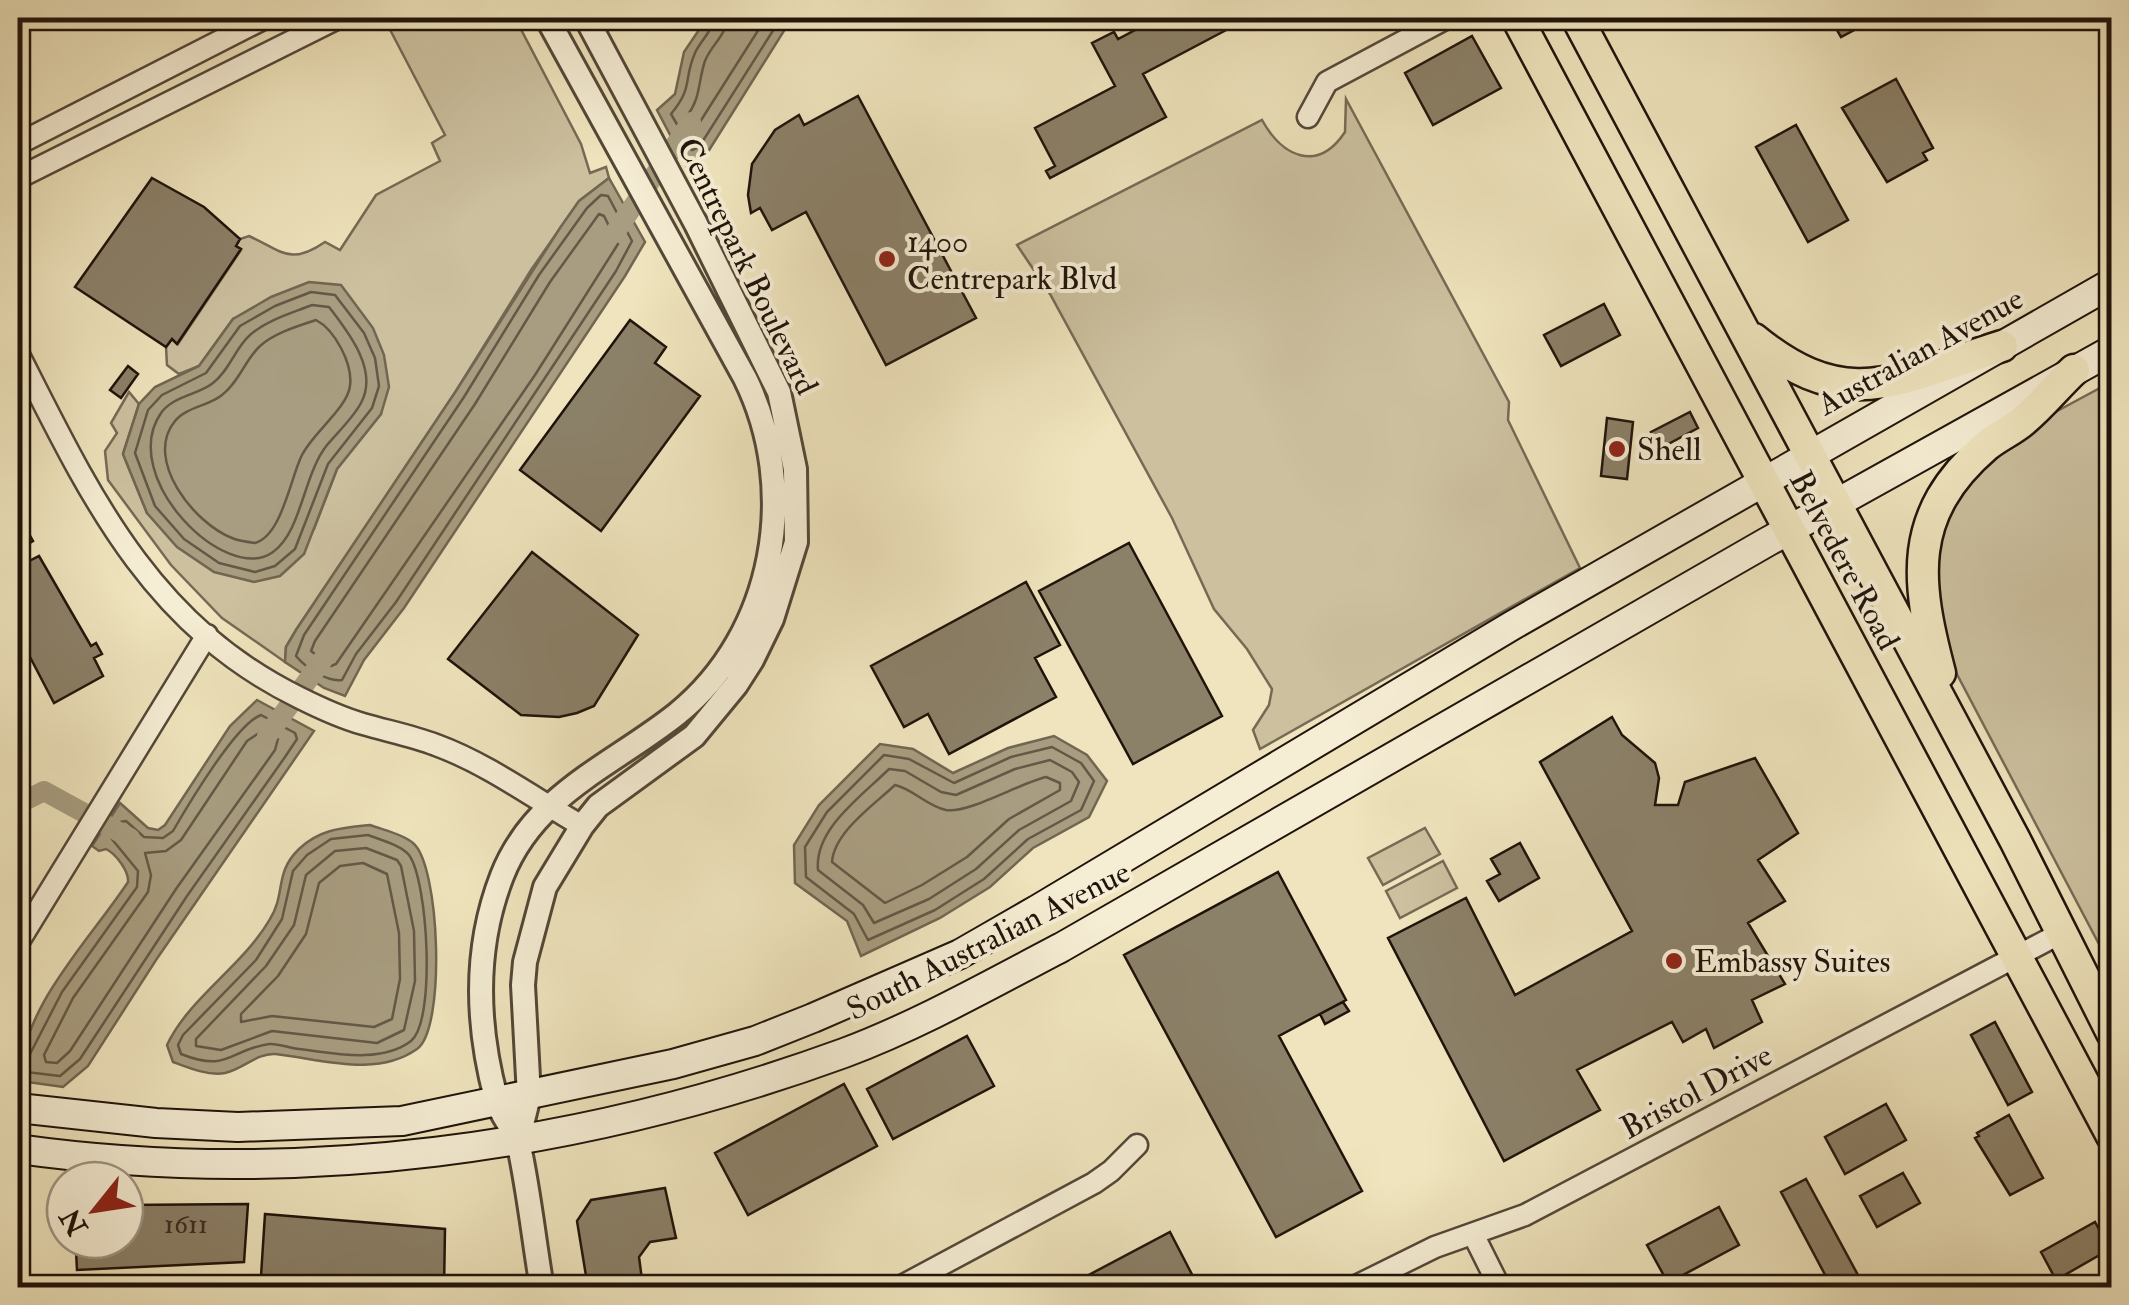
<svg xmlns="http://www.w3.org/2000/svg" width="2129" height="1305" viewBox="0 0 2129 1305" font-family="'IM FELL Double Pica',serif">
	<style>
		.green { fill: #ccc09f; stroke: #766a55; stroke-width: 2.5 }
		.water { fill: #a89d80; stroke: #716651; stroke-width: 2.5 }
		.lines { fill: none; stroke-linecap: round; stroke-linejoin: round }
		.shore { stroke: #645846; stroke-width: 2.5 }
		.canal { stroke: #a89d80; stroke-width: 20 }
		.building { fill: #8b8068; stroke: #1f130b; stroke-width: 2.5 }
		.minor-casing { stroke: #534738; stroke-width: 25 }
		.tertiary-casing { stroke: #534738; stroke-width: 28 }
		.secondary-casing { stroke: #1f130b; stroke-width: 32 }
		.primary-casing { stroke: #1f130b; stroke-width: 35 }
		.minor { stroke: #f5edd4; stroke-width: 20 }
		.tertiary { stroke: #f5edd4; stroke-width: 22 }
		.secondary { stroke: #f5edd4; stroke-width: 28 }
		.primary { stroke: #efe4bd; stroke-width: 30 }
		.poi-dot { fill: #8f2418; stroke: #f5edd4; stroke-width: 4 }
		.labels { text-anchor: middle; stroke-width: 8; stroke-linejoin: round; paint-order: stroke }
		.number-label { font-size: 28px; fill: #3a2e22 }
		.poi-label { font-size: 32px; fill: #1f130b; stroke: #f5edd4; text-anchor: start }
		.street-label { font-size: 32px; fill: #1f130b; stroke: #f5edd4 }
	</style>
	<rect width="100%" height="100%" fill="#efe4bd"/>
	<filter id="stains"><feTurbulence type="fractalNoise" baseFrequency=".002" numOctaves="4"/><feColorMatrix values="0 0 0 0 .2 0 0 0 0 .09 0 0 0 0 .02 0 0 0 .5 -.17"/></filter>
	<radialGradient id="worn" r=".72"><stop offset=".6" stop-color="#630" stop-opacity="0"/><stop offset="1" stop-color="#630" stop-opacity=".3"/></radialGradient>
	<path class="green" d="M396,18H515L581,144L590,173L606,167L609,178L579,201L531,270L456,391L296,630L286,647L285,662L222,618L171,565L108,480L105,451L117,433L111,423L129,392L139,404L123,454L147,513L314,529L337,469L381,414L233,319L199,366L179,374L167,365L166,347L172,339L178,344L241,250L236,246L240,239L249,236C282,251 290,266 325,242L340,250L376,195L440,161L432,143L445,135L386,22Z
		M1346,99L1509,402L1508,420L1580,568L1260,749L1253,730L1269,705L1272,689L1247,649L1214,609L1172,518L1050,294L1017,245L1262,120C1282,156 1317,174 1345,132Z
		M2111,382V967L1950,661L1930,573L1954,493L2009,437Z
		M1425,828L1440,854L1383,885L1368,858Z
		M1443,861L1457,888L1400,918L1386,891Z"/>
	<path class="water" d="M707,18H792L706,155L687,167L657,110L675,94L684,52Z
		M609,178L645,242L625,276L404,608L364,660L345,696L324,688L285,662L286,647L296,630L456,391L560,228L579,201Z
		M309,282L341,285L373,328L384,355L389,387L381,414L337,469L304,554L280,576L254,582L214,572L177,547L147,513L123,454L139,404L155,387L199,366L233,319L271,297Z
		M257,700L314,731L156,960L88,1066L63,1087L20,1081C20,1008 90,940 128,882C129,871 116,854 106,849L99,851L92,846L120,803L148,828L158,830L165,825L230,726Z
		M1054,736L1087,755L1107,781L1089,817L1033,848L990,887L940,918L861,956L847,921L795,883L794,845L819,805L880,744L913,749L953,773L1008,748Z
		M370,825C383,830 403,834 413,843C440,865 446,1029 417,1049C376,1078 322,1059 275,1054C257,1053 243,1069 225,1073C208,1076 189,1068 173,1062L167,1045C189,998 243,966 270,919C286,894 274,873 299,849C320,829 342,828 370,825Z"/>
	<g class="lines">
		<path class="shore" d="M714,18C712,32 701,40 695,53C683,80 694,86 671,114L692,150L699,147L781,18
			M727,18C726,36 711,45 705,61C698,81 701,98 687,116L693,127L698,125L766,18
			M601,195L608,196L632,241L616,271L396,602L356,654L342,680C327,682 306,668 296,656L304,635L464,397L539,275L587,208Z
			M599,214L604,216L618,244L535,375L336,664L331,666L311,651L315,641L475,404L550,282Z
			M311,292L335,295L364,333L375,358L379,386L372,408L328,464L295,549L275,566L255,572L219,563L184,539L155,506L135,453L148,410L162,395L206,373L240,326L275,306Z
			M312,305L329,307C348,332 379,370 361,403C353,418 338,432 327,445C303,475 302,531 273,552C226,586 117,477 161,413C173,396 198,395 213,383C230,370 235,348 250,335C267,320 292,313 312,305Z
			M316,320C335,330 353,364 350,386C347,409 311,434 301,457C290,481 281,536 255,543C247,542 239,541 232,538C195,524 143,460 175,421C186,407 209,406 222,395C239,382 245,360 260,346C274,333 298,326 316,320Z
			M262,731L278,739L275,750L176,889L70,1051L57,1063L46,1062L44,1055L73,998L148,892L151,875L145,853L166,851L181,840L247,741Z
			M1052,747L1081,763L1094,781L1081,810L1028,839L984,879L935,910L868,940L854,914L806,877L805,847L827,812L884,755L909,759L954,783L1011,757Z
			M1050,760L1072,772L1079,782L1071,801L1019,830L976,869L929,899L874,923L863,905L818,870C814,829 862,796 889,769L905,771L941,792L956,795L1015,769Z
			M1046,777L1060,783V790L1009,819L967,857L922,885L885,903L832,862C834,832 875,804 895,785C913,789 927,806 946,810C968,814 1020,783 1046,777Z
			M368,835C380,840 401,845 409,855C428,881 436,1021 411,1041C381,1064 333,1053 299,1049C289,1048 278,1043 269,1044C228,1050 229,1073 181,1054L178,1045L183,1035L256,960L282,919L293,871L307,855L331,839Z
			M366,848L397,860L401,866L414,931L415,981L404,1030L377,1043L272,1031L221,1050L196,1046V1039L266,966L294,925L306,875L335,851Z
			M363,863L387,874L399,933L400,979L392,1019L374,1027L272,1016L241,1022V1014L278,976L306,934L319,883L340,866Z
			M18,1059L30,1054L62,992L137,887L138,871L111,838L120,822L126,821L144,837L163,838L173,831C188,805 236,724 261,715L295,733L297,739L285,757L187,896L80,1059L60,1076L18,1071"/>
		<path class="canal" d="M614,234L691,122
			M267,736L324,658
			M18,804L44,791L130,838"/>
	</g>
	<path class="building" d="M1153,18H1249L1143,74L1166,117L1050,178L1046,171L1055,166L1035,128L1115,86L1092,43L1114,32L1118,39L1154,20Z
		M1830,18H1877L1841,37Z
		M1472,36L1501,88L1433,125L1405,73Z
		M1896,79L1933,148L1923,153L1927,160L1887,182L1842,108Z
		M858,96L976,318L886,365L806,212L772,230L760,208L751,213L748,195L752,164L775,130L799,115L804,125Z
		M1796,125L1848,220L1808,242L1756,147Z
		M152,178L204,207L240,239L236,246L241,249L177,344L172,339L166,347L75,287Z
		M1604,304L1620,335L1561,366L1544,335Z
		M630,320L666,347L655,363L700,396L601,531L520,470Z
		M128,366L138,374L121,398L110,390Z
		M1690,412L1698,428L1659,449L1651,432Z
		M1607,418L1633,422L1627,479L1601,476Z
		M18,514L33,541L18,550Z
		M1129,543L1222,716L1133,764L1039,591Z
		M532,552L638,635L594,706L577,713L559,717L521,715L448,659Z
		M39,556L91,646L96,643L102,654L94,658L103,676L54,703L18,634V567Z
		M1026,582L1060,645L1035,658L1056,697L949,754L928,714L904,727L871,666Z
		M1612,717L1622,735L1655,763L1659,778L1655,805H1678L1685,782L1755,758L1798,833L1758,860L1785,901L1748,923L1785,984L1752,1000L1762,1022L1714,1048L1706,1029L1683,1042L1672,1022L1577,1070L1600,1110L1504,1161L1388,938L1466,898L1515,995L1632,931L1540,762Z
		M1520,843L1539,878L1499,901L1487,881L1500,874L1491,859Z
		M1278,872L1346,1000L1279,1036L1362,1191L1276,1237L1124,955Z
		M1343,1002L1349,1011L1325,1024L1320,1014Z
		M1995,1022L2032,1092L2008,1105L1971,1035Z
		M967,1036L994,1086L893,1139L867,1089Z
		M844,1084L877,1146L748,1215L715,1153Z
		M1886,1104L1906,1140L1845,1174L1825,1137Z
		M2009,1115L2043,1178L2010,1195L1975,1138L1979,1136L1977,1133Z
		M1903,1173L1920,1203L1877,1227L1860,1196Z
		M1806,1179L1865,1288H1832L1781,1192Z
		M665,1188L676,1238L650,1242L639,1257L643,1287L588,1288L577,1221L591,1200Z
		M248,1204L244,1262L77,1270L76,1251L70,1250V1240H125V1205Z
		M1719,1207L1739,1245L1668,1283L1647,1245Z
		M265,1214L445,1229L444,1288H396L261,1276Z
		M2095,1222L2110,1249L2056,1280L2041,1252Z
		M1170,1232L1199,1288H1064Z"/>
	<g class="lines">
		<g class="minor-casing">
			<path id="minor" d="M1308,117L1327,82L1447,18
				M18,144L265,18
				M18,178L338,18
				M18,353C90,495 149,624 300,698C320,708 342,718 363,724C387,731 413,736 436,745C488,764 535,799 582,826
				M18,943L207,635
				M1473,1234L1500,1288
				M898,1288L1094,1183L1111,1171L1137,1145
				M1352,1288L1435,1247L1525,1215L2061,933"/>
		</g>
		<g class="tertiary-casing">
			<path id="tertiary" d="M518,1141L529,1096L523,985L525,962L545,887L582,826L598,806L694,736L736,685L752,660L772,619L796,542L795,469L779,392L696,224L586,18
				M542,1288C534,1241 529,1192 519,1146C515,1129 500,1115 496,1098C476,1023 474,948 502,876C534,794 613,765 677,714C776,634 800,489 745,378L547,18"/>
		</g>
		<g class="secondary-casing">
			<path id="secondary" d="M18,1108L156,1123L238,1127L402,1121L673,1064L755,1041L813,1018L960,954L1040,908L1513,625L2112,283
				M18,1149C296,1188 581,1149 844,1053C919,1025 991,984 1062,947L1767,542L2112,350"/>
		</g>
		<g class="primary-casing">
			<path id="primary" d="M1517,18L2112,1136
				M1577,18L2015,840L2112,1033
				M1754,339C1848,416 1900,378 2002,346
				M1940,673C1916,582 1906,515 1986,446C1998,436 2013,430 2024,420C2042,405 2057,386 2074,370"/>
		</g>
		<use href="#minor" class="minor"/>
		<use href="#tertiary" class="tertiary"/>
		<use href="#secondary" class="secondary"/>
		<use href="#primary" class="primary"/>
	</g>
	<g class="poi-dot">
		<circle cx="887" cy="259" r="10"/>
		<circle cx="1617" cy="449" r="10"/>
		<circle cx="1674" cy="961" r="10"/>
	</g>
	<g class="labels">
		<g class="number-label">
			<text x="186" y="1233">1611</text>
		</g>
		<g class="poi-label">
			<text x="907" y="252">1400<tspan x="907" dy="37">Centrepark Blvd</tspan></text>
			<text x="1637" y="460">Shell</text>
			<text x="1694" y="972">Embassy Suites</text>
		</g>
		<g class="street-label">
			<text transform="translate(748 266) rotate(64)" y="11">Centrepark Boulevard</text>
			<text transform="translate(1920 351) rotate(-29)" y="11">Australian Avenue</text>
			<text transform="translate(1845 560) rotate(62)" y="11">Belvedere Road</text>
			<text transform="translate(988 940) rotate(-27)" y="11">South Australian Avenue</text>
			<text transform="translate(1696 1091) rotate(-28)" y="11">Bristol Drive</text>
		</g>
	</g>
	<rect width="2129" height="1305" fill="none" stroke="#efe4bd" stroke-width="60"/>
	<rect x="20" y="20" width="2089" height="1265" fill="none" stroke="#1f130b" stroke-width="5"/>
	<rect x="30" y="30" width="2069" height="1245" fill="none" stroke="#1f130b" stroke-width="2.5"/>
	<g transform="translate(95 1210) rotate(240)"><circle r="48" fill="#f5edd4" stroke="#9f9684" stroke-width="2.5"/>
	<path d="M0-8L18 38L0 25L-18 38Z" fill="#8f2418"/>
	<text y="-15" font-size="28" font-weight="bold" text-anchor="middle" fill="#1f130b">N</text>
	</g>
	<rect width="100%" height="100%" filter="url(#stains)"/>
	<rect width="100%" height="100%" fill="url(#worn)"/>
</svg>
